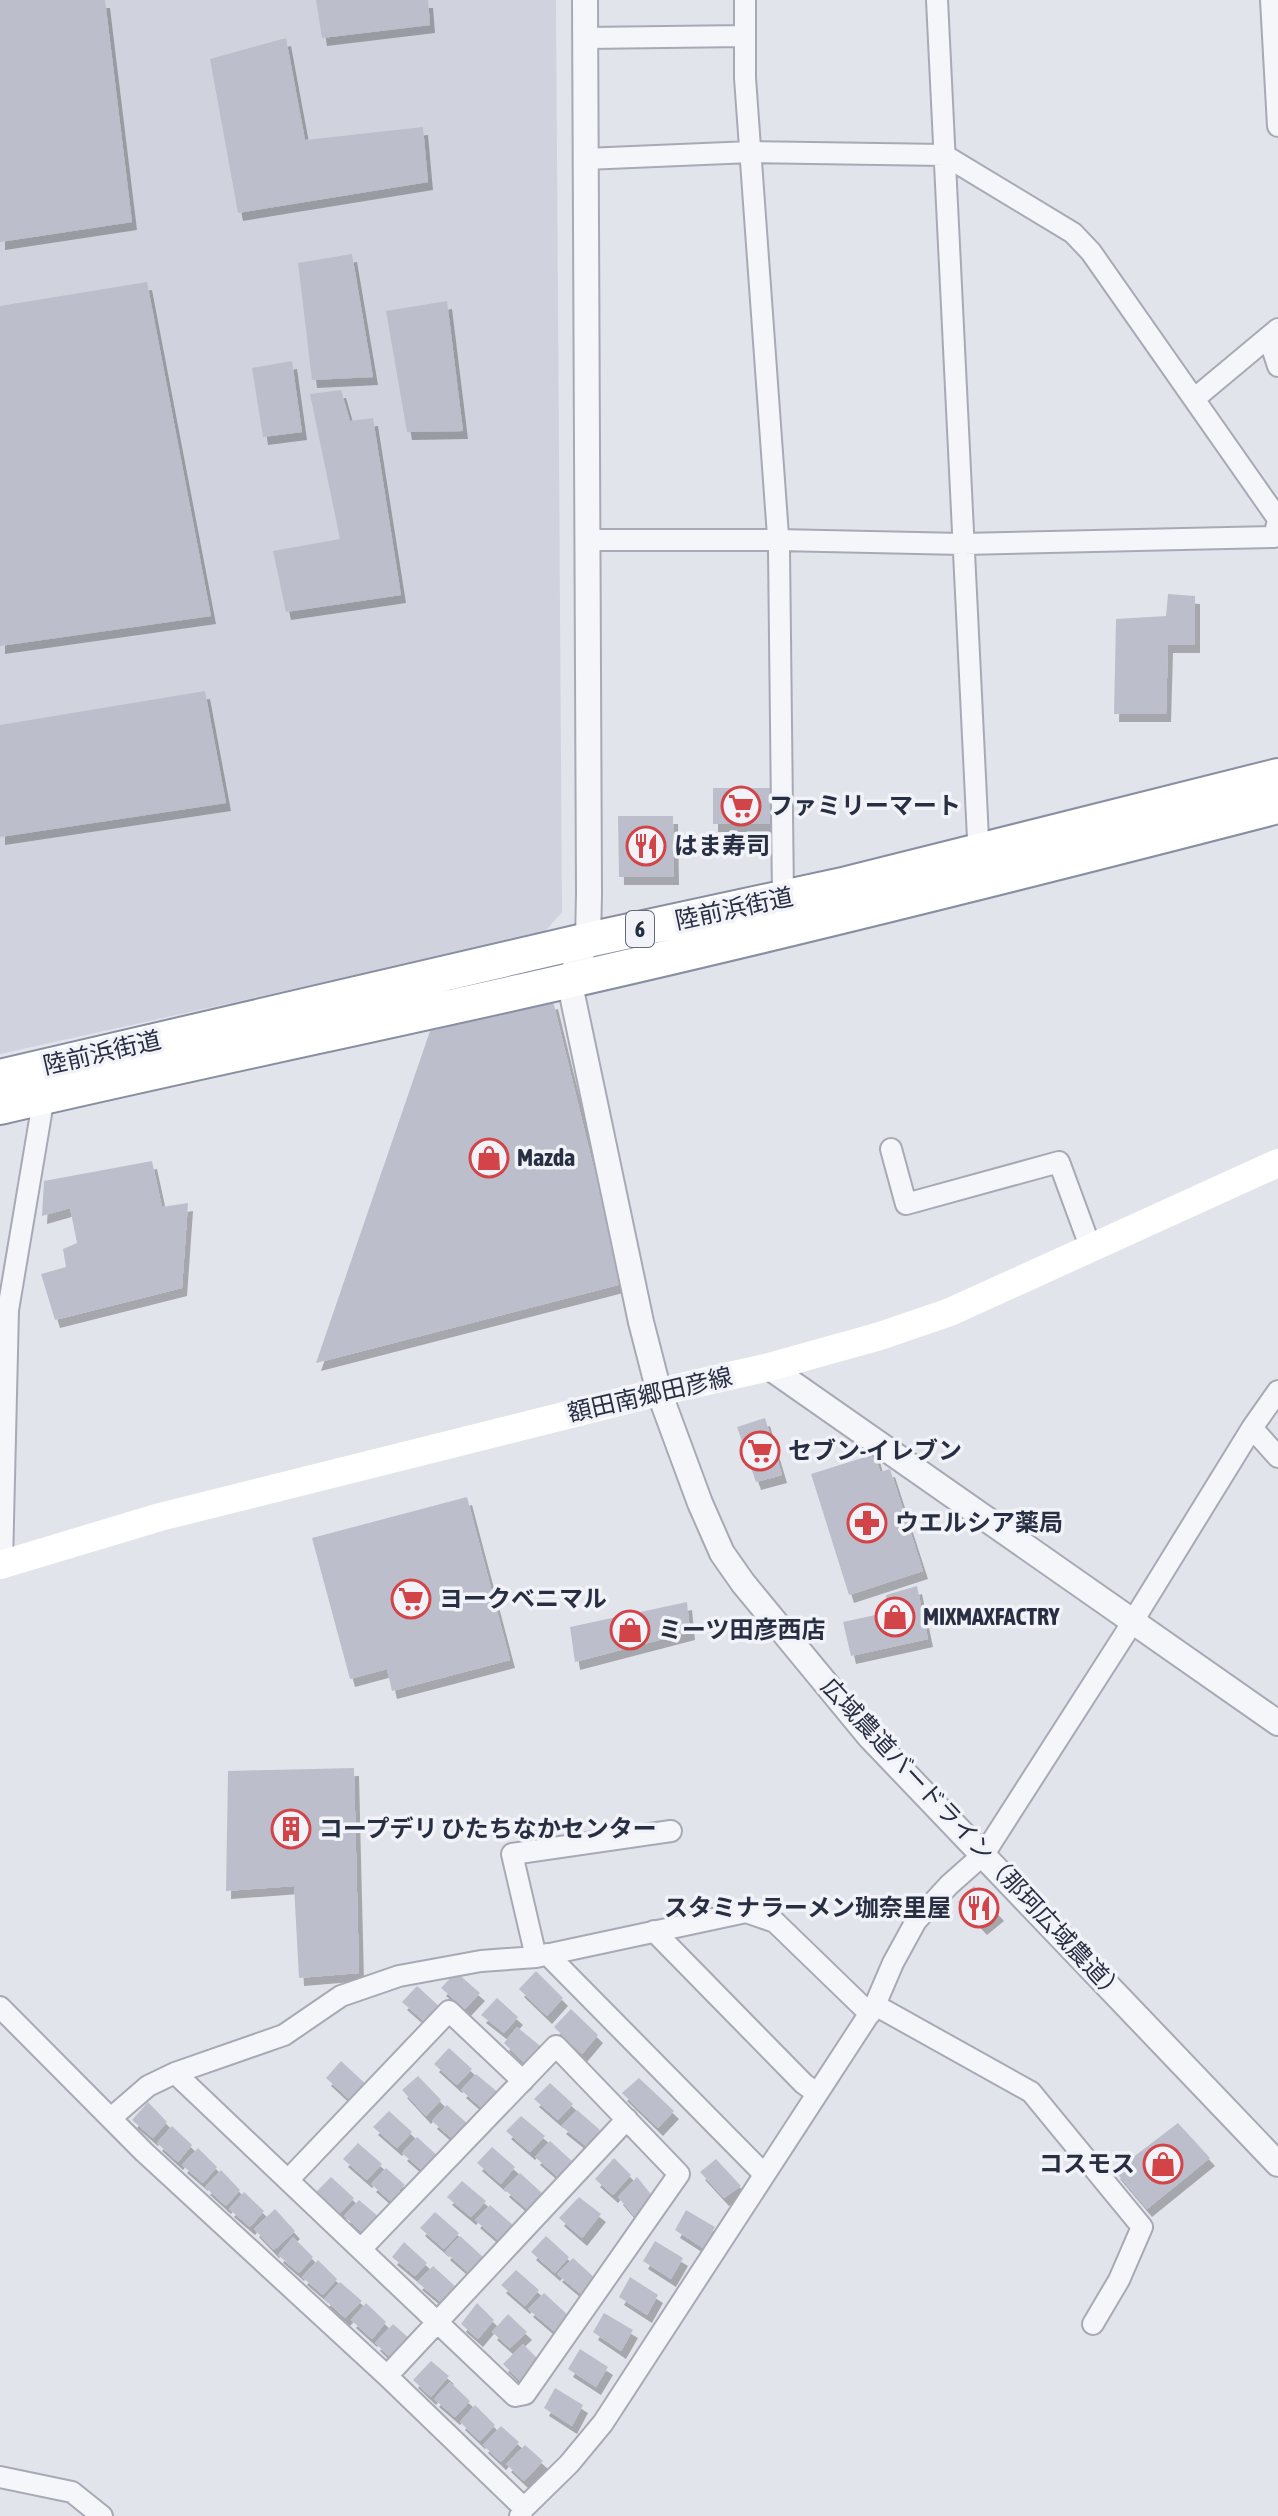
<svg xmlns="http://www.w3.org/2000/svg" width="1278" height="2516" viewBox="0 0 1278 2516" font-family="'Asap Condensed','Noto Sans JP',sans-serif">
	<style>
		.built { fill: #d0d3dd }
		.building { fill: #bcbfcb; filter: url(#shadow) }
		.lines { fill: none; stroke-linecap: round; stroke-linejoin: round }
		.minor-casing { stroke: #a7aab5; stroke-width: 24 }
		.tertiary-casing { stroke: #a7aab5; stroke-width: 28 }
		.trunk-casing { stroke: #898fa2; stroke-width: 38 }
		.minor { stroke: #f5f6f9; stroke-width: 20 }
		.tertiary { stroke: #f5f6f9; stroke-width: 24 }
		.secondary { stroke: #fff; stroke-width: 28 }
		.trunk { stroke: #fff; stroke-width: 34 }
		.labels { text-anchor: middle; stroke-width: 7; stroke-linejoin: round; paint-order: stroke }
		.shield { fill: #f2f3f8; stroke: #656a79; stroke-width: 2 }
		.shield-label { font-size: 22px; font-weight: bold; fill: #292f43 }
		.poi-label { font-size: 24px; font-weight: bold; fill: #292f43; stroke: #f2f3f8; text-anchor: start }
		.street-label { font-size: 24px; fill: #292f43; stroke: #f2f3f8 }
	</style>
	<defs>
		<filter id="shadow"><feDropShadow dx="5" dy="8" stdDeviation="0" flood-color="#0004"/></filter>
	</defs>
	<rect width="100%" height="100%" fill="#e2e4eb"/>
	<path class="built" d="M0,0H556L562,912L543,934L0,1054Z"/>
	<path class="building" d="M0,0H105L132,222L0,242Z
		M316,0H428L430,25L322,38Z
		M286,38L305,140L423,127L428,182L238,213L210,59Z
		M352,254L373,377L312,380L298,263Z
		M147,282L211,616L0,646V306Z
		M447,301L463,431L407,432L386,311Z
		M292,361L302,432L263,437L252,368Z
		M341,390L350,421L373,418L401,595L286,612L273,551L340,539L310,394Z
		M1168,594L1195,596V645H1168L1166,714H1114L1116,619L1166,616Z
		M205,691L226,803L0,837V725Z
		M713,788H770V824H713Z
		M618,816H673L674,877H619Z
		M553,1001L622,1284L316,1363L430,1031Z
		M152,1161L162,1207L188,1203L182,1288L55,1320L41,1274L66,1267L63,1249L77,1243L70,1208L42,1216L44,1181Z
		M765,1418L782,1475L756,1482L737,1427Z
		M875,1454L880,1472L890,1469L923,1571L849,1595L811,1474Z
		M467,1497L510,1660L392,1691L387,1669L350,1679L312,1538Z
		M917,1586L928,1639L851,1656L843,1622L889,1612L886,1595Z
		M687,1602L690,1632L575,1662L570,1627Z
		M354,1768L359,1973L299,1978L294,1886L226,1891L228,1771Z
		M974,1886L999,1913L982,1927L958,1902Z
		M536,1971L563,1998L547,2016L519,1989Z
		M456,1972L480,1993L465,2009L441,1988Z
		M417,1986L440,2007L426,2023L402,2002Z
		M497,1998L518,2017L504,2033L481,2015Z
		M571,2009L598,2035L582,2054L554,2027Z
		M517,2027L544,2049L528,2067L504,2043Z
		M449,2048L472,2069L457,2085L434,2064Z
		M341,2061L369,2087L352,2102L326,2078Z
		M476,2074L500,2094L485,2111L461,2090Z
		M418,2076L441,2100L426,2116L402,2090Z
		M639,2078L674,2111L658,2128L622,2093Z
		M550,2083L573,2104L558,2120L534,2099Z
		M148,2102L167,2122L153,2138L132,2120Z
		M447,2105L470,2126L456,2142L432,2121Z
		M577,2110L600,2130L586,2146L561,2126Z
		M389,2111L412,2132L397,2148L373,2127Z
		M521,2116L545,2136L530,2152L506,2131Z
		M1178,2123L1210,2158L1147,2209L1115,2171Z
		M172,2126L192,2145L178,2162L157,2143Z
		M417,2137L440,2158L426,2174L402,2153Z
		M550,2141L573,2162L559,2178L535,2157Z
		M358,2143L382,2164L367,2180L343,2159Z
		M492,2147L515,2167L501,2184L477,2163Z
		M198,2148L217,2167L203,2183L182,2165Z
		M614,2158L631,2175L613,2195L595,2179Z
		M716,2159L741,2186L724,2198L700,2172Z
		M386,2168L405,2185L399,2190L404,2195L395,2205L371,2184Z
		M221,2170L240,2190L226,2206L205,2187Z
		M520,2173L543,2194L528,2210L504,2189Z
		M331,2177L354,2198L339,2214L315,2193Z
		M637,2177L654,2198L635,2217L618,2197Z
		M462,2181L486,2201L471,2217L447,2197Z
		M244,2192L264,2211L250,2227L229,2209Z
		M579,2197L601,2214L582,2238L559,2218Z
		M359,2200L380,2218L364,2234L344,2216Z
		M490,2205L513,2225L499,2241L475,2220Z
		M275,2209L295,2231L274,2250L254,2229Z
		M686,2210L715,2227L703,2248L675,2230Z
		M435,2212L459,2233L444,2249L420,2228Z
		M460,2236L483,2257L469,2273L445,2252Z
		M546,2236L569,2257L555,2273L531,2252Z
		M293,2237L313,2257L299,2273L278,2255Z
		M655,2241L683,2258L671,2279L643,2261Z
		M404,2242L427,2263L415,2276L392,2257Z
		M573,2258L596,2279L582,2295L557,2274Z
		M318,2260L337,2279L323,2295L302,2277Z
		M433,2266L456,2287L442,2303L417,2282Z
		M516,2270L539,2290L525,2306L501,2285Z
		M630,2277L658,2295L647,2315L619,2297Z
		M340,2282L362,2301L345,2318L324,2299Z
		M544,2293L569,2316L555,2332L528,2309Z
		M366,2303L386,2322L372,2339L351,2320Z
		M477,2303L494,2320L478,2339L461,2324Z
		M604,2313L633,2330L621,2351L593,2332Z
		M508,2314L527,2332L510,2348L492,2332Z
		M393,2324L411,2340L393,2360L375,2343Z
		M523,2344L541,2362L521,2382L503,2364Z
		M580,2349L608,2367L596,2387L568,2369Z
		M431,2361L449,2376L431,2397L413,2380Z
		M450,2382L470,2401L455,2417L434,2399Z
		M555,2388L583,2405L572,2426L544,2408Z
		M475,2405L495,2425L480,2441L460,2422Z
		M501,2426L519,2442L501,2462L483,2445Z
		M525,2445L543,2461L524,2481L506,2464Z"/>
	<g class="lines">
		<g class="minor-casing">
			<path id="minor" d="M745,0V78L779,550L783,898
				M937,0L979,859
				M1271,0L1278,126
				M585,38L745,36
				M585,159L751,152L944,155L1073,233L1091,252L1278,519
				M1269,338L1278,366
				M1194,399L1278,329
				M587,540H778L963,544L1274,537L1278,520
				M891,1149L906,1204L1059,1162L1091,1249
				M1252,1428L1278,1457
				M2,1564L8,1310L44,1096
				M654,1931L804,2084L817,2093
				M547,1954L764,2174
				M536,1957L512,1854L671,1831
				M875,2005L1031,2092L1142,2227L1119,2280L1093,2324
				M0,2007L144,2152L387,2376L524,2508
				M175,2073L515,2396L525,2394L679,2174L556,2046L362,2248
				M111,2118L148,2086L175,2073L284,2035L341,1996L399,1976L481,1961L536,1957L746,1912L775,1922L870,2014
				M289,2179L449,2011L523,2081
				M387,2376L627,2119
				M0,2477L72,2492L102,2516
				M520,2516L524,2508L569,2464L603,2423L875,2005L893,1963L916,1921L949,1885L984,1854L1125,1634L1252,1428L1278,1391"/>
		</g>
		<g class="tertiary-casing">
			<path id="tertiary" d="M585,0L589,894L588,940L569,980L641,1322L659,1392L700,1503L722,1553L743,1583L870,1737L1278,2164
				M769,1367L1278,1723"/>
		</g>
		<g class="trunk-casing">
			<path id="trunk" d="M0,1077L588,940L847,884L1278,776
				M0,1107C189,1063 378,1024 567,981C805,927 1042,867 1278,806"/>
		</g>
		<use href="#minor" class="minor"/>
		<use href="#tertiary" class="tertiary"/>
		<path class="secondary" d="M0,1565L160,1517L659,1392L769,1367L880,1336L950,1312L1278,1163"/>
		<use href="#trunk" class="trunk"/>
	</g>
	<defs>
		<g id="supermarket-ring" transform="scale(2)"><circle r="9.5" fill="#f2f3f8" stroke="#d34448" stroke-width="1.5"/><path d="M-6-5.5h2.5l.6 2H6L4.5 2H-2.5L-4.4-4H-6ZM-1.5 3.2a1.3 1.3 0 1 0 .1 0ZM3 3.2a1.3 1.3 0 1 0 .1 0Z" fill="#d34448"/></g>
		<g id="restaurant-ring" transform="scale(2)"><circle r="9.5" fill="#f2f3f8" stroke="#d34448" stroke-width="1.5"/><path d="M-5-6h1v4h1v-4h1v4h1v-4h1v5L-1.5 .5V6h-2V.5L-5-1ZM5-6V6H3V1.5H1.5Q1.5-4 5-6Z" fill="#d34448"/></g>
		<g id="shop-ring" transform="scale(2)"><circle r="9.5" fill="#f2f3f8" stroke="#d34448" stroke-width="1.5"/><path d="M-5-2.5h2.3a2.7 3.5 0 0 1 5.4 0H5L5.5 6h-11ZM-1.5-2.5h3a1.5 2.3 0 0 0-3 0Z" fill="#d34448"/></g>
		<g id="pharmacy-ring" transform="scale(2)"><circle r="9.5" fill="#f2f3f8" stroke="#d34448" stroke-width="1.5"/><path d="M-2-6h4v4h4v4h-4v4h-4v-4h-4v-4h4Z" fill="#d34448"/></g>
		<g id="building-ring" transform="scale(2)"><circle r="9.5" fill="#f2f3f8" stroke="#d34448" stroke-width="1.5"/><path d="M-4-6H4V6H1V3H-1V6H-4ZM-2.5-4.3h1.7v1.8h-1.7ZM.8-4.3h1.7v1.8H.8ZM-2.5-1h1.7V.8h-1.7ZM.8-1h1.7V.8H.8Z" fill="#d34448"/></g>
	</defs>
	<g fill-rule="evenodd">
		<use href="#supermarket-ring" x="741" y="806"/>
		<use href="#restaurant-ring" x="646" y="846"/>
		<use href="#shop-ring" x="489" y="1158"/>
		<use href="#supermarket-ring" x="760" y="1451"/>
		<use href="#pharmacy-ring" x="867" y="1523"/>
		<use href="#supermarket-ring" x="411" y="1599"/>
		<use href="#shop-ring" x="895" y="1617"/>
		<use href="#shop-ring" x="630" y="1630"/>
		<use href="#building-ring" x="291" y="1829"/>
		<use href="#restaurant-ring" x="979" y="1908"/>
		<use href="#shop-ring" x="1163" y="2164"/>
	</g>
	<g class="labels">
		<rect class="shield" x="626" y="911" width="28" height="36" rx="6"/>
		<g class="shield-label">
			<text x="640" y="937">6</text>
		</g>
		<g class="poi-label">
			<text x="769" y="814">ファミリーマート</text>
			<text x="674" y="854">はま寿司</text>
			<text x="517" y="1166">Mazda</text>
			<text x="788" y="1459">セブン-イレブン</text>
			<text x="895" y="1531">ウエルシア薬局</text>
			<text x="439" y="1607">ヨークベニマル</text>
			<text x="923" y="1625">MIXMAXFACTRY</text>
			<text x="658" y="1638">ミーツ田彦西店</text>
			<text x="319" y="1837">コープデリ ひたちなかセンター</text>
			<text x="951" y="1916" text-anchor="end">スタミナラーメン珈奈里屋</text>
			<text x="1135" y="2172" text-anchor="end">コスモス</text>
		</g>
		<g class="street-label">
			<text transform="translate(734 909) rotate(-12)" y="8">陸前浜街道</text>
			<text transform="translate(102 1053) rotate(-13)" y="8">陸前浜街道</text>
			<text transform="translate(650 1395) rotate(-13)" y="8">額田南郷田彦線</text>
			<text transform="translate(973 1840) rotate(47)" y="8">広域農道バードライン（那珂広域農道）</text>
		</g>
	</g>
</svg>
